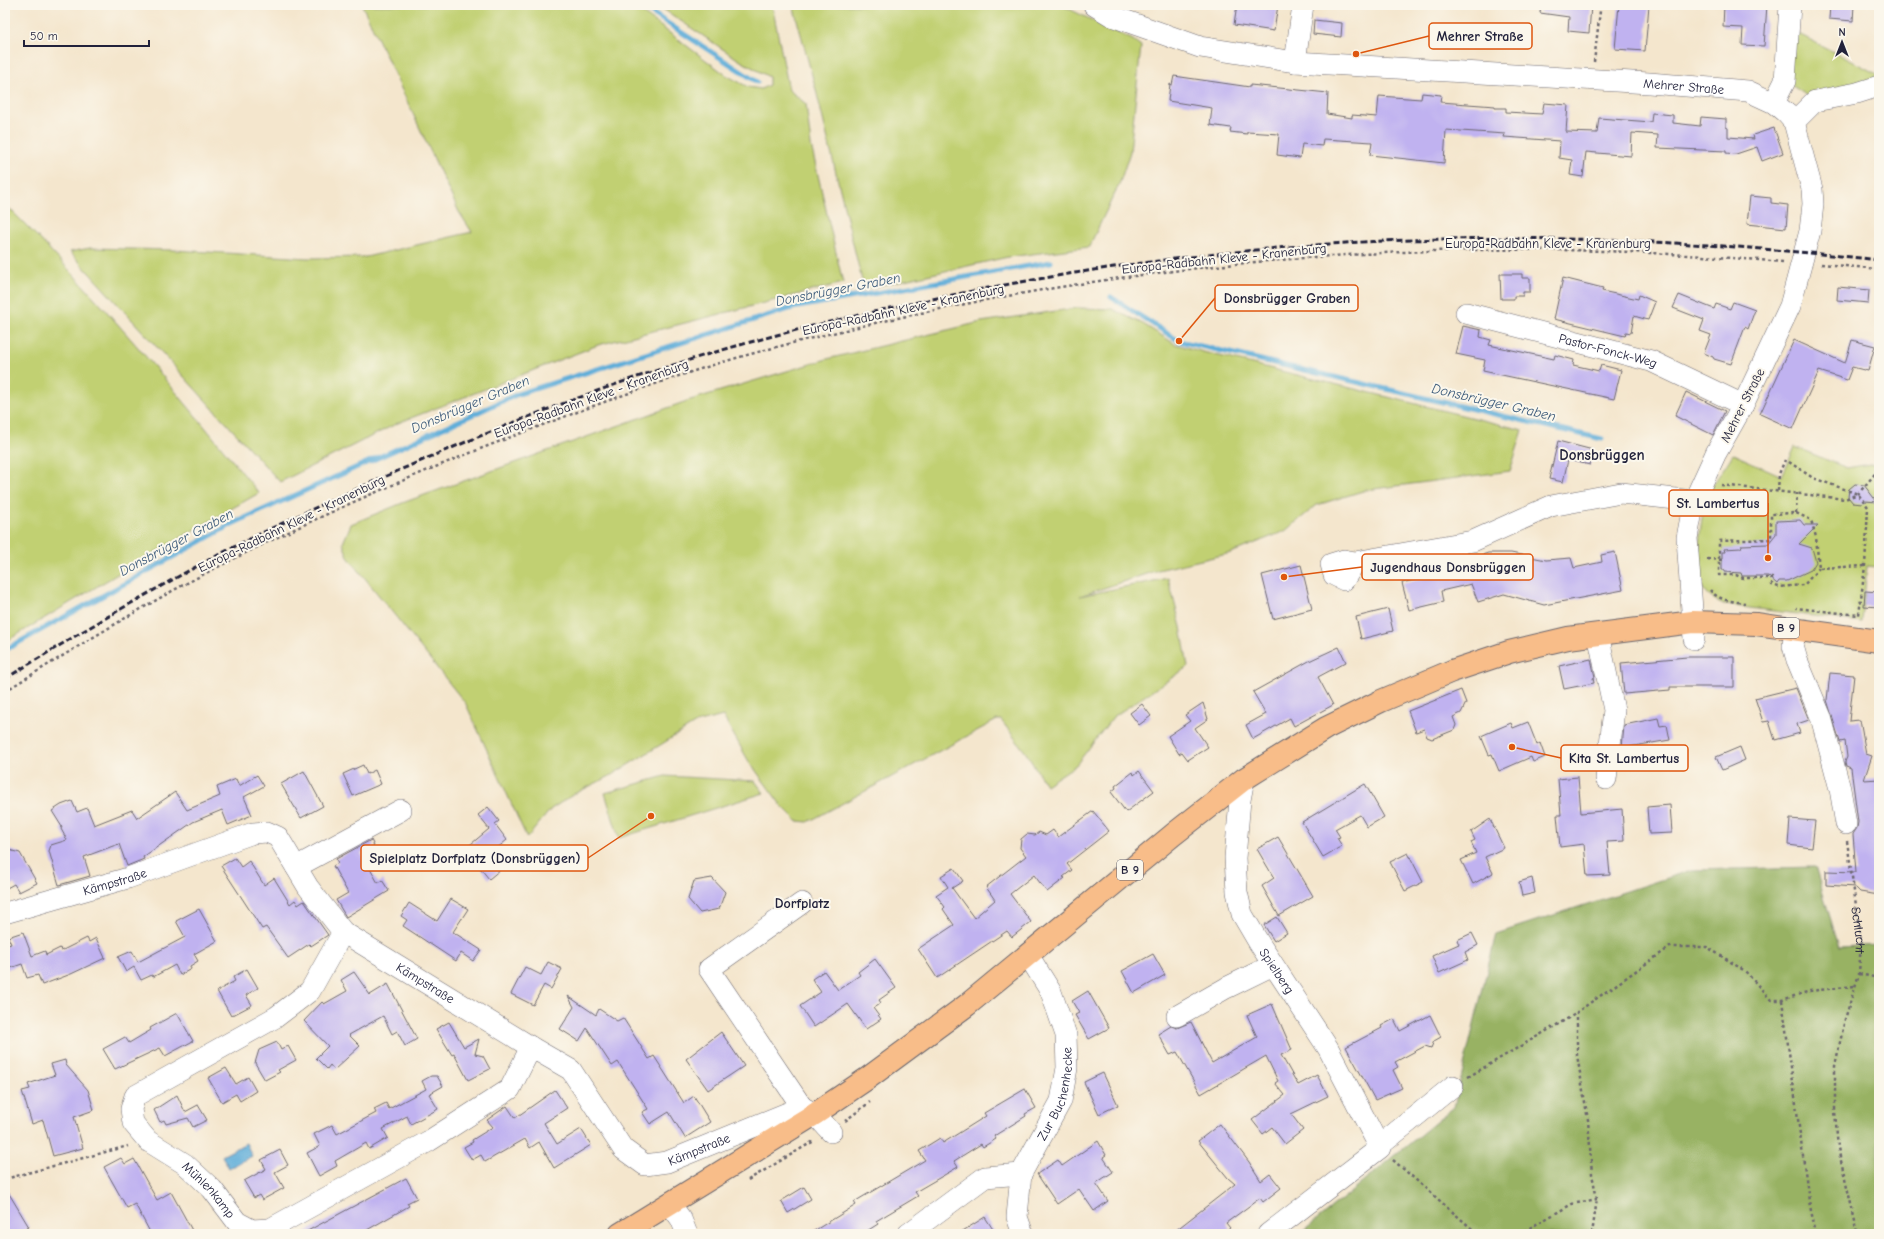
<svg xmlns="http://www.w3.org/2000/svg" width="1884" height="1239" viewBox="0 0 1884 1239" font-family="'Comic Neue',sans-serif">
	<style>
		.green { fill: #c1d072; stroke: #727956 }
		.forest { fill: #98b264; stroke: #5d6a50 }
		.water { fill: #60aed9; stroke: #41688a }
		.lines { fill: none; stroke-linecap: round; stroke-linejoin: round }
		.stream { stroke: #60aed9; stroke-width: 5 }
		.building { fill: #c0b2f0 }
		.minor-casing { stroke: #6c676e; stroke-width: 22 }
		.major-casing { stroke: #6c676e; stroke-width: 24 }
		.path { stroke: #6c676e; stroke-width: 2.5; stroke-dasharray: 3 3; stroke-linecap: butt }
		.minor { stroke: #fff; stroke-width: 21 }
		.major { stroke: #f8bd89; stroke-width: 22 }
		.rail { stroke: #22223b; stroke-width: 3; stroke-dasharray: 6 3; stroke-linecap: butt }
		.labels { text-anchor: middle; stroke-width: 4; stroke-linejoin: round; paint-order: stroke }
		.shield { fill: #fbf7ec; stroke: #636270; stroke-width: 1 }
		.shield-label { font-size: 12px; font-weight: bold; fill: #22223b }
		.street-label { font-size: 13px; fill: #22223b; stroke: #fbf7ec }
		.water-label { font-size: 14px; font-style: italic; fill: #3b5a7a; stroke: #fbf7ec }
		.neighbourhood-label { font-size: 14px; font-weight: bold; fill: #22223b; stroke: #fbf7ec }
		.quarter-label { font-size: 15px; font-weight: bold; fill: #22223b; stroke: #fbf7ec }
		.leader { fill: none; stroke: #de560e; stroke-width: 1.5 }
		.callout-dot { fill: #de560e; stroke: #fbf7ec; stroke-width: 1.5 }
		.callout { fill: #fbf7ec; stroke: #de560e; stroke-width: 1.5 }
		.callout-label { font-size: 14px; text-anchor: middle; font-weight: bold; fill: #22223b }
	</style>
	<rect width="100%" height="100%" fill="#fbf7ec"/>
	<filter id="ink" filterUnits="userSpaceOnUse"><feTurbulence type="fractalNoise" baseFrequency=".025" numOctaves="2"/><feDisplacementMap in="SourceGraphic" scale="8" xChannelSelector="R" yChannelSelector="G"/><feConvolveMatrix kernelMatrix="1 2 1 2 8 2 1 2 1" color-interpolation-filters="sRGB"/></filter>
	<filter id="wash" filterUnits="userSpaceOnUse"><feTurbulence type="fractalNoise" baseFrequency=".012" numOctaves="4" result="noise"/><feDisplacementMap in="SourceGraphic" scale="16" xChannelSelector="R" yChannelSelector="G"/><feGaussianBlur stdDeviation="0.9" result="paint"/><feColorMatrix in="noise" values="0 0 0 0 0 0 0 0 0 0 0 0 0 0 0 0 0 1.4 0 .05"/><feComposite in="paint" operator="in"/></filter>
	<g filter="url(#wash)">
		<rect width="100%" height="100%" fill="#f4e6cd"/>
		<path class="green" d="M362,5H632L726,75L748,87L761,89L769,85V77L739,60L657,5H772L789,90L806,104L811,145L843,283L598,345L398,423L280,482L70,252L90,248L174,250L308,258L366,257L472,232L459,212Z
			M793,5H1061L1133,40L1141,46L1130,152L1120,182L1089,247L1008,257L864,289L816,90Z
			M1789,29L1879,75V86L1815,101L1785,81Z
			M5,204C96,293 178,394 259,493L126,569L5,642Z
			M1077,308L1112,309L1143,324L1175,344L1207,353L1523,430L1510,471L1366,490L1317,505L1285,531L1231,553L1158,570L1080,596L1168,578L1181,627L1188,667L1113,717L1076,765L1046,785L1026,753L1001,720H997L808,822L797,821L781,805L748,760L723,716L696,723L610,776L574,794L551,809L527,838L466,704L348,557L343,543L351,524L405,502L687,401L827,359L981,322Z
			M1795,447L1847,468L1876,463L1879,458V567L1867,566L1862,622L1726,605C1717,601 1707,597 1702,587C1694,573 1701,515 1706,499C1712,483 1725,468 1733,454L1782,476Z
			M665,776L755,781L764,793L619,838L605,793Z"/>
		<path class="forest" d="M1815,867L1839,947L1879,945V1234H1300L1454,1107L1496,934L1691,870Z"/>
		<path class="water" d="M246,1143L252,1156L229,1168L222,1156Z"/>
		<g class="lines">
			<path class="stream" d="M640,5L757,82
				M1111,297L1179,341L1602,439
				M5,650L232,524L518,394L792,308L1051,262"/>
		</g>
		<g id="blocks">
			<path class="building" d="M1237,5H1278L1274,31L1234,25Z
				M1541,5H1591L1589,33L1568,31L1569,17L1540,13Z
				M1619,5H1649L1645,51L1615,49Z
				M1724,5H1767L1764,46L1742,45L1743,28L1723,27Z
				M1830,5H1854L1853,21L1829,19Z
				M1314,20L1342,23L1341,37L1313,34Z
				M1174,76L1250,87V85L1328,93L1327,114L1352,118V115L1377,117L1379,96L1421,99L1422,93L1441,95L1440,102L1495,106V108H1506V112L1542,114L1544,103L1568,105L1566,132L1597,133L1599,118L1651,122L1652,113L1673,115V123L1700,126L1701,117L1726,119V127L1728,128V137L1754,139L1753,135L1774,128L1783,153L1762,161L1757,147L1736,154L1726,153V151L1657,148L1658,135L1632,133L1631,156L1586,152L1583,177L1570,175L1572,160L1559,158L1560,141L1504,137L1505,134L1446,130L1444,163L1370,155L1372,142L1323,139L1322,146L1302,144L1300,158L1277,155L1279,134L1247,132V134L1230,132L1231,128L1210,125L1212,108L1168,101L1170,84L1172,85Z
				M1750,196L1771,198V203L1788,205L1786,228L1747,224Z
				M1500,274H1522V278H1530V292H1523V296H1514V299H1501Z
				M1563,278L1603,288L1602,291L1638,299L1639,295L1655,302L1648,320L1634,316L1631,333L1626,332L1625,336L1554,319Z
				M1838,287L1869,290L1868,303L1837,300Z
				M1679,295L1714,309L1716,304L1730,309L1733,302L1755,310L1748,329L1745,327L1731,364L1714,359L1713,357L1704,353L1711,335L1700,331L1704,320L1673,308Z
				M1463,326L1481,330L1480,337L1491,340L1489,345L1554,359L1555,355L1574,360L1573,365L1599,371L1601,365L1621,370L1614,399L1483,371L1485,360L1456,354Z
				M1794,340L1845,363L1852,340L1875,346L1868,371L1852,367L1847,380L1819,371L1793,429L1760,414Z
				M1686,392L1725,411L1713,435L1675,416Z
				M1558,441L1593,450L1590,465L1568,460L1563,482L1549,479Z
				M1855,484L1864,485L1877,502L1865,501L1862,504L1853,503L1848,497L1849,489Z
				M1800,520L1804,525H1818L1799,544L1812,548L1816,562L1811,570L1787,581H1779L1777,584L1768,576H1742L1741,573L1725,572V570H1722V552H1725L1724,549L1741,548L1742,545L1768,544L1776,534V521Z
				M1615,552L1623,590L1544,605L1504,594L1478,602L1471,584L1441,591L1443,602L1409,610L1402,583L1463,568L1460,562L1488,553H1511L1546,560L1571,558L1574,568L1602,562L1601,555Z
				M1301,565L1312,609L1273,619L1262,575Z
				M1865,591L1879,592V607L1864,606Z
				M1388,609L1393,631L1361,639L1356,617Z
				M1339,647L1346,662L1318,677L1333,705L1294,726L1290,718L1253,739L1246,725L1266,714L1253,692L1309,661Z
				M1687,657H1734V687H1670V690L1624,694L1621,663Z
				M1591,659L1595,677L1593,678L1594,683L1564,689L1559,666Z
				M1830,673L1854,675L1849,721L1860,720L1866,754L1872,756L1864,780L1879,779V895L1860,892L1855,887L1826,885V871L1856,872L1853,834L1857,828L1858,822L1851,768L1846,766L1845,762L1847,757L1845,741L1840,742L1827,700Z
				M1796,688L1809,720L1797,724L1800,733L1775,740L1769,721L1763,722L1755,698Z
				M1461,690L1466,703L1461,713L1453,717L1456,725L1454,730L1432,739L1427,737L1424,729L1416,732L1408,711Z
				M1203,703L1208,719L1195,728L1208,747L1188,760L1182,752L1179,754L1168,736L1190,721L1185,715Z
				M1142,704L1151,716L1139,725L1130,713Z
				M1658,718L1660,726L1667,725L1670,740L1622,748L1624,725Z
				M1528,722L1537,745L1540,743L1545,757L1533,762L1531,757L1499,771L1492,754L1489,755L1481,736L1511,723L1513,728Z
				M1740,747L1745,760L1722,770L1716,757Z
				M363,765L367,774L375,770L381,784L353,796L343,774Z
				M304,771L323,806L301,818L281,784Z
				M1139,771L1154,791L1126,812L1111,792L1116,788L1115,786L1133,772L1134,775Z
				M257,775L264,786L244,797L252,815L228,825L222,810L193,822L143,857L144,859L127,866L119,844L113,846L84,857L90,876L59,885L49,851L51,845L67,840L61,829L62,827L52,811L61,805L72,801L77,812L87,808L94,825L132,810L137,818L175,792L187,810L220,796L217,787L236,779L239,786Z
				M1578,777L1581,813L1622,809L1624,841L1607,842L1610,875L1587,876L1584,844L1560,847L1557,815H1561L1558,779Z
				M1365,784L1384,817L1367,827L1360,815L1335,829L1340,837L1337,838L1342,846L1323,857L1302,822Z
				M1670,805L1672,833L1649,834L1647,807Z
				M488,807L499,821L495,824L507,840L496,849L507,864L489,879L465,849L489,829L478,815Z
				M1093,811L1109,831L1067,864L1072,870L1063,877L1065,878L1047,892L1034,875L1010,894L1031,922L1012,937L1007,931L937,978L918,949L954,925L943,909L945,907L936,895L948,887L941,876L954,868L963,881L952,888L974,918L995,900L986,887L1026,856L1020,848L1021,839L1027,834L1035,835L1039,832L1046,835L1053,830L1058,837Z
				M1490,819L1504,848L1485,857L1493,873L1473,884L1461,860L1476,853L1471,842L1475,840L1471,832Z
				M1790,819L1815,821L1812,848L1788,845Z
				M1278,837L1313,896L1279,916L1262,886L1274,878L1257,849Z
				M371,840L374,846L361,853L378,883L382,880L389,891L346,917L336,900L348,893L333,866L338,863L336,859Z
				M5,849L20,853L37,883L19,892L14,884L5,889Z
				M1408,853L1423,882L1405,891L1390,862Z
				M235,858L241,867L249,861L264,885L274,878L290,904L295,900L298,905L304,901L328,935L311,946L309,944L288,958L266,927L262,929L221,866Z
				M712,878L725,892L719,909L700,913L688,899L694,881Z
				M1532,878L1535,893L1522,896L1519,882Z
				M451,899L468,909L453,932L481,950L473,961L461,953L456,961L403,926L407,920L401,916L409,903L437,921Z
				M199,909L217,941L194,954L198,961L190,966L191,969L180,975L175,965L153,977L152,975L141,980L134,967L126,972L118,957L132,951L138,962L185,937L176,921Z
				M1277,917L1287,933L1274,941L1264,925Z
				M23,932L32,956L45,951L46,955L60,948L61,951L87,938L89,942L96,938L105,958L71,974L42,985L38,975L27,978L22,964L5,970V946L11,944L8,937Z
				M1472,933L1478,945L1465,952L1468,960L1439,973L1432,956L1459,944L1457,940Z
				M1153,954L1165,975L1134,993L1122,971Z
				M875,959L896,988L879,1000L881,1003L873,1008L881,1019L866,1029L848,1004L814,1027L800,1006L821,992L812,979L824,971L838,990L860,975L858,972Z
				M548,962L562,969L551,989L544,985L533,1005L511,994L525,967L541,975Z
				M247,969L258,988L246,995L252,1005L231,1016L217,991L235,981L233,977Z
				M354,972L370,995L388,984L417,1039L405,1046L397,1031L392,1034L383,1016L349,1035L360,1046L334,1070L330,1065L327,1069L316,1058L328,1046L304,1021L322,1002L324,1004L347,991L341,980Z
				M1088,991L1109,1028L1089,1039L1075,1015L1079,1013L1072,1001Z
				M568,996L596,1015L599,1009L617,1021L623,1018L649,1059L654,1056L684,1103L694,1096L710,1122L685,1138L669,1112L650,1124L642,1112L648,1109L618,1062L612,1066L587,1028L579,1041L560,1029L574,1007Z
				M1272,1004L1292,1050L1281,1055L1298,1085L1317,1075L1328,1096L1291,1114L1303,1130L1285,1144L1272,1127L1263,1134L1252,1120L1285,1095L1275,1083L1278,1081L1266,1056L1201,1094L1177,1052L1170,1055L1158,1034L1171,1026L1177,1028L1191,1022L1212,1063L1257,1037L1247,1015Z
				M177,1013L193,1041L165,1056L160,1048L115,1069L103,1049L125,1037L129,1043L151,1030L150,1028Z
				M1430,1015L1441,1037L1434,1041L1431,1048L1425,1046L1395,1062L1398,1067L1393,1070L1402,1088L1375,1100L1346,1047L1382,1028L1381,1026L1394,1019L1400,1031Z
				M449,1022L464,1047L479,1039L475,1054L483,1056L490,1069L468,1080L454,1054L452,1055L436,1029Z
				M721,1032L744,1066L708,1090L686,1059Z
				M277,1042L281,1050L288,1046L296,1060L278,1070L280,1072L265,1080L255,1063L259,1050Z
				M65,1060L66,1065L88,1090L94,1110L74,1117L83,1148L53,1156L43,1120L32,1124L22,1091L30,1089L28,1084L55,1075L51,1064Z
				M226,1068L236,1084L248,1077L256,1091L240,1101L236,1094L222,1102L208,1078Z
				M1103,1073L1118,1105L1099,1114L1084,1082Z
				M431,1076H437L443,1086L429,1094L438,1109L411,1124L407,1116L383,1129L388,1138L369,1149L366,1143L335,1161L337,1166L319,1176L307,1153L320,1146L314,1134L332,1125L337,1134L376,1113L374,1109L386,1103L389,1109L426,1089L422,1081Z
				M1025,1089L1036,1108L1025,1114L1026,1116L994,1136L996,1139L983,1147L981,1144L954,1161L958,1167L915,1192L918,1196L876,1221L878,1224L862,1234H809L856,1205L854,1202L925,1160L919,1151L940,1138L943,1143L986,1116L984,1113Z
				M555,1090L567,1108L544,1123L557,1144L581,1129L591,1145L554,1168L539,1142L530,1148L525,1139L485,1162L481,1155L472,1160L464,1147L473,1142L472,1140L493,1127L487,1120L507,1106L515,1118Z
				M177,1095L185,1112L198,1105L207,1120L193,1127L188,1118L166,1124L164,1120L160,1122L154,1110Z
				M1220,1124L1249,1162L1261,1181L1270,1174L1281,1188L1263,1202L1260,1198L1226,1223L1230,1228L1223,1234H1171L1235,1184L1228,1178L1198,1141Z
				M1098,1141L1106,1155L1103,1157L1113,1172L1096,1183L1108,1201L1094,1211L1079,1189L1057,1204L1037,1174L1058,1160L1062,1166Z
				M280,1150L288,1165L275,1172L284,1188L262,1200L259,1195L254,1198L244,1181L266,1169L261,1160Z
				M121,1158L125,1164L134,1159L157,1200L171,1192L194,1234H151L135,1204L127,1208L104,1167Z
				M406,1178L417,1198L407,1203L409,1206L360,1234H302Z
				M5,1187L29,1227L18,1234H5Z
				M804,1187L811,1199L788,1213L781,1201Z
				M985,1217L996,1234H958Z"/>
		</g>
	</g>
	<g filter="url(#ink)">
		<use href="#blocks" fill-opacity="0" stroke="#6c676e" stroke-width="1"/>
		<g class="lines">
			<g class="minor-casing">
				<g id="minor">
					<path id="s2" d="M1094,5L1112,16L1200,47L1295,62L1649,83L1748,91L1774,103L1786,113L1794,122L1812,189L1813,204L1810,231L1790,306L1743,405L1716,453L1694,501L1687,538L1694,639"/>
					<path d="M1295,62L1303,5"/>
					<path d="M1774,103L1785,81L1790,5"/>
					<path d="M1794,122L1815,101L1857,93L1879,86"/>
					<path id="s3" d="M1466,313L1651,361L1743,405"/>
					<path d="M1355,562L1344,580L1334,575L1331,564L1344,560L1355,562L1473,541L1551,506L1621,493L1694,501"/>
					<path d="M1795,629L1793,646L1797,660L1821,717L1840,789L1846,824"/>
					<path d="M1598,634L1614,710L1606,779"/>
					<path id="s4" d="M1244,779L1240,800L1235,858L1237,892L1242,914L1259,943L1328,1048L1380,1148L1268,1234"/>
					<path d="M296,867L401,810"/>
					<path d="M802,903L709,969L802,1107"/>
					<path id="s5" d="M5,913L128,878L253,833L267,832L278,837L308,887L343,932L531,1047L571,1070L623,1149L645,1165L667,1162L802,1107L815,1114L831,1132"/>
					<path id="s6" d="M343,932L310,991L276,1017L135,1096L131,1109L133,1123L148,1141L185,1164L212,1189L237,1222L252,1230L270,1229L429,1141L510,1089L531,1047"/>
					<path d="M1177,1016L1226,988L1273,965"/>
					<path d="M1379,1146L1453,1086"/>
					<path d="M670,1204L681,1219L687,1234"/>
					<path d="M908,1234L985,1177L1021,1174"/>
					<path id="s7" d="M1023,1234L1017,1217L1021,1174L1061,1101L1067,1068L1066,1035L1051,992L1028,955"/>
				</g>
			</g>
			<g class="major-casing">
				<path id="major" d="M620,1234L815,1114L868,1078L967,1005L1174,834L1244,779L1326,728L1381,701L1452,671L1509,652L1568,638L1693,622L1756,624L1879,641"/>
			</g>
			<g class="path">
				<path d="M1594,62L1600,11L1598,5"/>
				<path d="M1821,264L1879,269"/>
				<path d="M1789,462L1813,478L1858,494L1868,507L1865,566L1859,615L1796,608"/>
				<path d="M1721,485L1845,499L1858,494L1879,469"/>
				<path d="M1778,491L1779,474L1785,460"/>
				<path d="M1796,513L1797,493"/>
				<path d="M1707,559L1725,560"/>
				<path d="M1819,568L1804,585L1779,587L1772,585V578H1743L1736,575H1719V541L1771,539V514L1796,513L1811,520L1816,537L1819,568L1865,566"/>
				<path d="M1710,590C1719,601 1732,601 1745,603"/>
				<path d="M5,691C61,657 117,622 174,590C289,528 410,475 532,429C614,398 697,367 781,346C1034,280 1298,246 1559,250C1634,251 1709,256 1784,262"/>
				<path id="s1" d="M1847,841L1861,941L1859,974L1845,1019L1835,1066V1111L1838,1148L1858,1234"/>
				<path d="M1859,974L1879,978"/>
				<path d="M1782,1000L1809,1201L1816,1234"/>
				<path d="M1468,1077L1577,1013"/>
				<path d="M845,1121L870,1102"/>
				<path d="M1393,1160L1478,1234"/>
				<path d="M5,1179L128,1146"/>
				<path d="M748,1180L814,1141"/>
				<path d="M1519,1234L1572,1204L1597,1199"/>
				<path d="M1592,1234L1597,1199L1592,1174L1588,1120L1577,1055V1012L1670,947H1707L1745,971L1771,1000H1782L1810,991L1855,986"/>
			</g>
			<use href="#minor" class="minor"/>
			<use href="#major" class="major"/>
			<path class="rail" d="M5,679C66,641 128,604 192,569C267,528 345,494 423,460C517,420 612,383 709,354C772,335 836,320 900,306C1041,275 1185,254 1329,244C1512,232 1697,240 1879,260"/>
		</g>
	</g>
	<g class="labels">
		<g class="shield">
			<rect x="1773" y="618" width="26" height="20" rx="3"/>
			<rect x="1117" y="860" width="26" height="20" rx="3"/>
		</g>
		<g class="shield-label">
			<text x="1786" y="632">B 9</text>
			<text x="1130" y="874">B 9</text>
		</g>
		<g class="street-label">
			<text dy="5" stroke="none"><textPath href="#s2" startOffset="600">Mehrer Straße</textPath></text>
			<text x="1548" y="248">Europa-Radbahn Kleve - Kranenburg</text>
			<text transform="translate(1224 258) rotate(-6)" y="5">Europa-Radbahn Kleve - Kranenburg</text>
			<text transform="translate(903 309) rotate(-12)" y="5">Europa-Radbahn Kleve - Kranenburg</text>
			<text dy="5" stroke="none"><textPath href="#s3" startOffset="147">Pastor-Fonck-Weg</textPath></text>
			<text transform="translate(591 398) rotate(-20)" y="5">Europa-Radbahn Kleve - Kranenburg</text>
			<text transform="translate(1742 405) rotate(-63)" y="5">Mehrer Straße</text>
			<text transform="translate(291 523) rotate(-26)" y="5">Europa-Radbahn Kleve - Kranenburg</text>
			<text dy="5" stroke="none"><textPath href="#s5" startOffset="114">Kämpstraße</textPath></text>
			<text dy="5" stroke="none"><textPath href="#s1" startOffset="90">Schlucht</textPath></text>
			<text dy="5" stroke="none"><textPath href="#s4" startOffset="203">Spielberg</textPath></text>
			<text dy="5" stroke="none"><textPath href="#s5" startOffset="499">Kämpstraße</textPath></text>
			<text dy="5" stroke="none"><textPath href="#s7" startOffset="150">Zur Buchenhecke</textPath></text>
			<text dy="5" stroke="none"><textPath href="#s5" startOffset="847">Kämpstraße</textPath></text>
			<text dy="5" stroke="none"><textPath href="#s6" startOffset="402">Mühlenkamp</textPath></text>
		</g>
		<g class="water-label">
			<text transform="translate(838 289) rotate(-11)" y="5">Donsbrügger Graben</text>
			<text transform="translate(1494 402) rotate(13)" y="5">Donsbrügger Graben</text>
			<text transform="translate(470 404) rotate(-23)" y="5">Donsbrügger Graben</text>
			<text transform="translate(176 542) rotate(-28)" y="5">Donsbrügger Graben</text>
		</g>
		<g class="neighbourhood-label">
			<text x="802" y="908">Dorfplatz</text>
		</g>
		<g class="quarter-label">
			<text x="1602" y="460">Donsbrüggen</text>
		</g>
	</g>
	<path class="leader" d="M1356 54L1429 36M1179 341L1215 298M1768 558L1768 503M1284 577L1362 567M1512 747L1561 758M651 816L588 858"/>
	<g class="callout-dot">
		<circle cx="1356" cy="54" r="4"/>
		<circle cx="1179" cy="341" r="4"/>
		<circle cx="1768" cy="558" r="4"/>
		<circle cx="1284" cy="577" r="4"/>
		<circle cx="1512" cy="747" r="4"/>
		<circle cx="651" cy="816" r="4"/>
	</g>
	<g class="callout">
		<rect x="1429" y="23" width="103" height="26" rx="4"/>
		<rect x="1215" y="285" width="143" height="26" rx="4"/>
		<rect x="1669" y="490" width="99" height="26" rx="4"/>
		<rect x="1362" y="554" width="171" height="26" rx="4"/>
		<rect x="1561" y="745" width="127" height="26" rx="4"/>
		<rect x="361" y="845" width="227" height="26" rx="4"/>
	</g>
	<g class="callout-label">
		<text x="1480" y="41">Mehrer Straße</text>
		<text x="1287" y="303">Donsbrügger Graben</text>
		<text x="1718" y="508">St. Lambertus</text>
		<text x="1448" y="572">Jugendhaus Donsbrüggen</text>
		<text x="1624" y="763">Kita St. Lambertus</text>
		<text x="475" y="863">Spielplatz Dorfplatz (Donsbrüggen)</text>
	</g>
	<rect width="1884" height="1239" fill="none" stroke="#fbf7ec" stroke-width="20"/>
	<g transform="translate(1842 42)" stroke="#fbf7ec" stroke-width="3" paint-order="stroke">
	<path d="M0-3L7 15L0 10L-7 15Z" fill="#22223b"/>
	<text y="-6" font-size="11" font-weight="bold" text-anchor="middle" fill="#22223b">N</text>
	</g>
	<path d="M24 40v6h125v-6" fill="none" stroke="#22223b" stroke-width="2"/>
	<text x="30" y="40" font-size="12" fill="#22223b" stroke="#fbf7ec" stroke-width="3" paint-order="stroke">50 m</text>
</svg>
